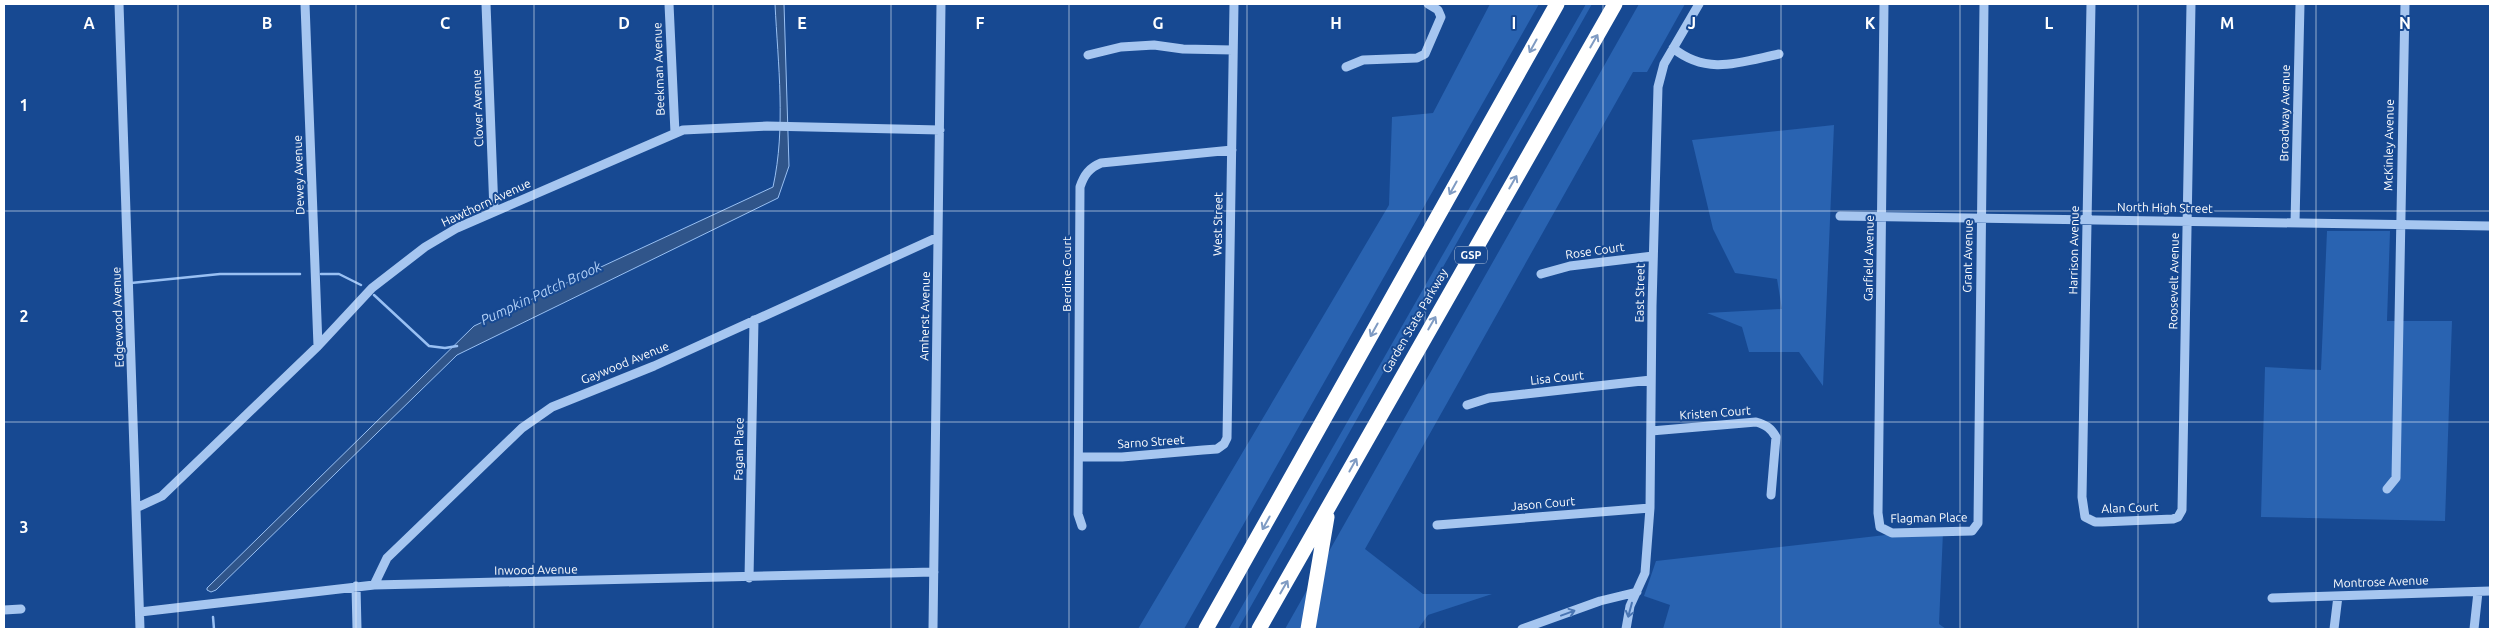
<svg xmlns="http://www.w3.org/2000/svg" width="2494" height="633" viewBox="0 0 2494 633" font-family="Ubuntu,sans-serif">
	<style>
		.green { fill: #2963b1 }
		.water { fill: #30558a; stroke: #99c0f3 }
		.lines { fill: none; stroke-linecap: round; stroke-linejoin: round }
		.stream { stroke: #99c0f3; stroke-width: 2.5 }
		.minor { stroke: #a6c6f0; stroke-width: 9 }
		.highway { stroke: #fff; stroke-width: 15 }
		.oneway { stroke: #7f9bc3 }
		.oneway2 { stroke: #4975b3 }
		.grid { fill: none; stroke: #fff; stroke-width: 1; stroke-opacity: 0.55 }
		.labels { text-anchor: middle; stroke-width: 4; stroke-linejoin: round; paint-order: stroke }
		.shield { fill: #174992; stroke: #b9c8de; stroke-width: 1 }
		.shield-label { font-size: 11px; font-weight: bold; fill: #fff }
		.street-label { font-size: 12px; fill: #fff; stroke: #174992 }
		.water-label { font-size: 14px; font-style: italic; fill: #b2d0f7; stroke: #174992 }
		.grid-label { font-size: 16px; text-anchor: middle; font-weight: bold; fill: #fff; stroke: #174992; stroke-width: 4; stroke-linejoin: round; paint-order: stroke }
	</style>
	<rect width="100%" height="100%" fill="#174992"/>
	<path class="green" d="M1490,4H1539L1184,629H1138L1389,205L1392,117L1433,113Z
		M1586,4H1592L1238,629H1229Z
		M1639,4H1685L1647,72H1633L1365,549L1423,594H1492L1428,615L1418,629H1285Z
		M1834,125L1823,386L1799,352H1749L1742,327L1707,313L1782,309L1777,279L1735,273L1713,229L1692,140Z
		M2327,231H2390L2387,321H2452L2445,521L2261,517L2265,367L2321,370Z
		M1921,531L1943,532L1939,624L1946,629H1663L1670,605L1644,596L1656,561Z"/>
	<path class="water" d="M775,4H784L789,166L778,198L457,355L216,590L211,592L207,590V588L474,326L773,187C786,128 778,64 775,4Z"/>
	<g class="lines">
		<path class="stream" d="M321,274H339L361,285
			M131,283L220,274H300
			M374,295L429,346L445,348L457,346
			M213,617L214,629"/>
		<path class="minor" d="M119,4L140,629
			M305,4L318,346
			M486,4L494,211
			M669,4L675,133
			M1884,4L1878,513L1880,527L1892,533L1972,531L1978,523L1984,4
			M2091,4L2082,497L2085,517L2095,522H2102L2173,519L2178,517L2182,510L2191,4
			M1673,48C1707,76 1741,62 1779,54
			M1088,55L1121,47L1154,45L1183,49L1233,50
			M1346,67L1363,60L1417,58L1425,54L1441,17L1438,10L1428,4
			M1840,216L2490,226
			M2295,223L2300,4
			M1541,274L1570,266L1653,256
			M1467,405L1489,398L1651,380
			M1651,431L1756,422C1766,425 1771,428 1776,437L1771,495
			M1079,457H1122L1203,450L1217,449L1224,444L1227,438L1234,4
			M2387,489L2396,478L2405,4
			M136,508L162,496L318,346L372,288L425,247L457,228L683,130L767,126L940,130
			M1437,525L1650,508
			M1082,526L1078,514L1080,187C1084,175 1089,168 1101,163L1232,150
			M749,578L754,320
			M374,585L387,558L522,428L552,407L654,366L938,237
			M356,586L357,629
			M2272,598L2490,591
			M4,610L21,609
			M140,612L374,585L934,572
			M933,629L941,4
			M1522,629L1600,601L1637,592
			M1626,629L1630,606L1645,573L1650,508L1652,306L1658,87L1664,64L1699,4
			M2334,629L2338,596
			M2474,629L2478,592"/>
		<path class="highway" d="M1206,629L1557,4
			M1259,629L1615,4
			M1308,629L1327,517"/>
	</g>
	<defs><path id="oneway-shaft" d="M-6 0H5M1.5-3L5.5 0L1.5 3" fill="none" stroke-width="1.6" stroke-linecap="round" stroke-linejoin="round" transform="scale(1.25)"/></defs>
	<g class="oneway">
		<use href="#oneway-shaft" transform="translate(1594 41) rotate(-60)"/>
		<use href="#oneway-shaft" transform="translate(1533 46) rotate(119)"/>
		<use href="#oneway-shaft" transform="translate(1513 182) rotate(-60)"/>
		<use href="#oneway-shaft" transform="translate(1453 188) rotate(119)"/>
		<use href="#oneway-shaft" transform="translate(1432 323) rotate(-60)"/>
		<use href="#oneway-shaft" transform="translate(1374 330) rotate(119)"/>
		<use href="#oneway-shaft" transform="translate(1353 465) rotate(-61)"/>
		<use href="#oneway-shaft" transform="translate(1266 523) rotate(119)"/>
		<use href="#oneway-shaft" transform="translate(1284 587) rotate(-60)"/>
	</g>
	<g class="oneway2">
		<use href="#oneway-shaft" transform="translate(1630 610) rotate(105)"/>
		<use href="#oneway-shaft" transform="translate(1568 613) rotate(-20)"/>
	</g>
	<path class="grid" d="M178,4V629M356,4V629M534,4V629M713,4V629M891,4V629M1069,4V629M1247,4V629M1425,4V629M1603,4V629M1781,4V629M1960,4V629M2138,4V629M2316,4V629M4,211H2490M4,422H2490"/>
	<g class="labels">
		<rect class="shield" x="1455" y="246.5" width="32" height="17" rx="4"/>
		<g class="shield-label">
			<text x="1471" y="259">GSP</text>
		</g>
		<g class="street-label">
			<text transform="translate(659 69) rotate(-92)" y="4">Beekman Avenue</text>
			<text transform="translate(478 108) rotate(-92)" y="4">Clover Avenue</text>
			<text transform="translate(2285 113) rotate(-89)" y="4">Broadway Avenue</text>
			<text transform="translate(2389 145) rotate(-89)" y="4">McKinley Avenue</text>
			<text transform="translate(299 175) rotate(-92)" y="4">Dewey Avenue</text>
			<text transform="translate(486 203) rotate(-25)" y="4">Hawthorn Avenue</text>
			<text transform="translate(2165 208) rotate(1)" y="4">North High Street</text>
			<text transform="translate(1218 224) rotate(-89)" y="4">West Street</text>
			<text transform="translate(2074 250) rotate(-89)" y="4">Harrison Avenue</text>
			<text transform="translate(1595 251) rotate(-8)" y="4">Rose Court</text>
			<text transform="translate(1968 256) rotate(-89)" y="4">Grant Avenue</text>
			<text transform="translate(1869 258) rotate(-89)" y="4">Garfield Avenue</text>
			<text transform="translate(1067 274) rotate(-90)" y="4">Berdine Court</text>
			<text transform="translate(2174 281) rotate(-89)" y="4">Roosevelt Avenue</text>
			<text transform="translate(1640 293) rotate(-89)" y="4">East Street</text>
			<text transform="translate(925 316) rotate(-89)" y="4">Amherst Avenue</text>
			<text transform="translate(118 317) rotate(-92)" y="4">Edgewood Avenue</text>
			<text transform="translate(1415 321) rotate(-60)" y="4">Garden State Parkway</text>
			<text transform="translate(625 363) rotate(-22)" y="4">Gaywood Avenue</text>
			<text transform="translate(1557 378) rotate(-6)" y="4">Lisa Court</text>
			<text transform="translate(1715 413) rotate(-4)" y="4">Kristen Court</text>
			<text transform="translate(1151 442) rotate(-4)" y="4">Sarno Street</text>
			<text transform="translate(739 449) rotate(-89)" y="4">Fagan Place</text>
			<text transform="translate(1543 504) rotate(-5)" y="4">Jason Court</text>
			<text transform="translate(2130 508) rotate(-2)" y="4">Alan Court</text>
			<text transform="translate(1929 518) rotate(-1)" y="4">Flagman Place</text>
			<text transform="translate(536 570) rotate(-1)" y="4">Inwood Avenue</text>
			<text transform="translate(2381 582) rotate(-2)" y="4">Montrose Avenue</text>
		</g>
		<g class="water-label">
			<text transform="translate(541 293) rotate(-25)" y="5">Pumpkin Patch Brook</text>
		</g>
	</g>
	<g class="grid-label">
		<text x="89" y="29">A</text>
		<text x="267" y="29">B</text>
		<text x="445" y="29">C</text>
		<text x="624" y="29">D</text>
		<text x="802" y="29">E</text>
		<text x="980" y="29">F</text>
		<text x="1158" y="29">G</text>
		<text x="1336" y="29">H</text>
		<text x="1514" y="29">I</text>
		<text x="1692" y="29">J</text>
		<text x="1870" y="29">K</text>
		<text x="2049" y="29">L</text>
		<text x="2227" y="29">M</text>
		<text x="2405" y="29">N</text>
		<text x="24" y="111">1</text>
		<text x="24" y="322">2</text>
		<text x="24" y="533">3</text>
	</g>
	<rect width="2494" height="633" fill="none" stroke="#ffffff" stroke-width="10"/>
</svg>
